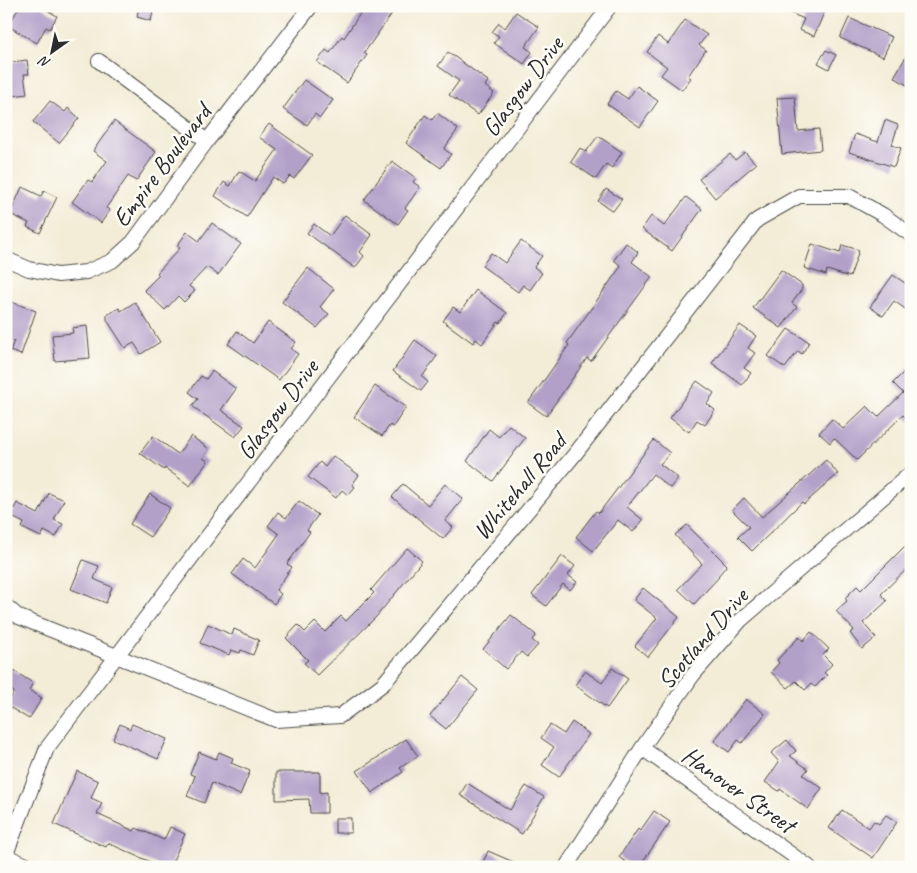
<svg xmlns="http://www.w3.org/2000/svg" width="917" height="873" viewBox="0 0 917 873" font-family="Caveat,sans-serif">
	<style>
		.building { fill: #b2a0c9 }
		.lines { fill: none; stroke-linecap: round; stroke-linejoin: round }
		.minor-casing { stroke: #494845; stroke-width: 16 }
		.minor { stroke: #fff; stroke-width: 14 }
		.labels { text-anchor: middle; stroke-width: 5; stroke-linejoin: round; paint-order: stroke }
		.street-label { font-size: 25px; fill: #2b2b2b; stroke: #fdfcf7 }
	</style>
	<rect width="100%" height="100%" fill="#fdfcf7"/>
	<filter id="ink" filterUnits="userSpaceOnUse"><feTurbulence type="fractalNoise" baseFrequency=".02" numOctaves="2"/><feDisplacementMap in="SourceGraphic" scale="10" xChannelSelector="R" yChannelSelector="G"/><feConvolveMatrix kernelMatrix="1 2 1 2 8 2 1 2 1" color-interpolation-filters="sRGB"/></filter>
	<filter id="wash" filterUnits="userSpaceOnUse"><feTurbulence type="fractalNoise" baseFrequency=".0096" numOctaves="4" result="noise"/><feDisplacementMap in="SourceGraphic" scale="20" xChannelSelector="R" yChannelSelector="G"/><feGaussianBlur stdDeviation="1.12" result="paint"/><feColorMatrix in="noise" values="0 0 0 0 0 0 0 0 0 0 0 0 0 0 0 0 0 1.4 0 .05"/><feComposite in="paint" operator="in"/></filter>
	<g filter="url(#wash)">
		<rect width="100%" height="100%" fill="#f3edd7"/>
		<g id="blocks">
			<path class="building" d="M20,6H40L57,16L50,29L46,27L37,43L8,26Z
				M139,6H154L151,21L137,17Z
				M365,6H385L393,12L364,53L367,55L347,83L317,62L326,50L330,53L342,36L344,38Z
				M775,6H827L814,36L799,30L804,19Z
				M516,12L539,27L525,47L532,52L524,64L494,43L499,36L492,32L499,23L505,28Z
				M849,18L892,37L883,57L840,38Z
				M685,20L707,35L699,45L706,50L688,76L691,78L682,90L661,75L667,67L647,52L658,36L668,44Z
				M911,48V79L907,85L894,77Z
				M826,50L836,55L829,69L818,63Z
				M448,52L488,81L485,86L494,93L478,115L449,95L459,81L438,66Z
				M27,60L29,74H24L27,94L6,97V63Z
				M304,80L333,100L320,118L315,114L307,125L283,109Z
				M637,86L658,101L640,127L607,104L616,91L628,99Z
				M795,97L798,131L819,129L821,150L782,154L777,98Z
				M50,101L65,112L68,108L79,118L59,143L33,122Z
				M437,113L458,129L444,149L451,154L441,168L406,143L425,115L432,120Z
				M885,120L898,125L892,145L901,148L894,167L849,152L855,134L878,142Z
				M114,121L156,152L136,181L128,176L106,208L110,210L101,223L72,202L88,180L92,182L107,161L93,151Z
				M269,124L312,155L294,179L290,176L283,184L273,177L247,217L215,196L224,182L230,186L239,171L255,181L277,150L259,137Z
				M598,136L622,152L612,168L606,164L596,179L571,162L580,148L586,152Z
				M745,152L756,164L715,198L699,179L730,154L735,160Z
				M392,161L416,178L413,182L420,187L405,208L408,210L398,224L364,200Z
				M22,187L41,196L44,191L57,197L40,233L27,227L29,223L10,214Z
				M606,189L622,199L613,211L598,201Z
				M686,197L702,209L672,251L642,229L651,216L664,226Z
				M345,215L372,235L360,252L364,256L355,268L307,233L314,224L330,236Z
				M212,223L241,244L218,275L207,267L189,286L195,291L184,302L178,296L165,310L144,290L159,275L157,273L180,248L177,246L187,232L199,241Z
				M521,241L542,256L534,267L542,273L530,290L523,285L518,292L482,266L491,253L505,263Z
				M626,243L638,252L632,262L652,277L591,361L587,358L546,416L528,403L569,345L567,343L621,266L614,260Z
				M812,244L840,253L842,245L859,250L850,277L827,270L826,275L804,268Z
				M308,268L334,289L320,307L329,314L317,328L282,302Z
				M781,270L802,285V289L792,303L797,307L781,328L753,308Z
				M893,275L911,287V313L894,301L883,316L870,307Z
				M476,290L507,313L500,323L498,322L482,344L476,339L473,343L443,321L453,307L460,312Z
				M6,300L36,311L21,355L10,351L14,341L6,339Z
				M135,302L160,342L141,354L134,343L125,348L107,320V315L119,308L121,311Z
				M268,322L296,342L291,349L298,354L279,380L228,344L237,331L253,343Z
				M740,325L756,336L748,348L755,353L744,368L751,373L742,385L712,363Z
				M87,326L90,358L55,361L52,335L73,333L72,328Z
				M788,329L809,342L802,354L798,351L785,368L768,356Z
				M415,340L437,356L422,377L428,382L421,391L393,371Z
				M911,365V423L903,415L857,460L834,438L830,443L819,433L832,419L843,429L867,406L878,417L903,393L893,383Z
				M212,371L236,389L221,410L244,426L235,437L192,406L198,399L189,392L201,376L206,379Z
				M697,381L714,393L707,404L715,410L705,425L697,420L689,432L670,418Z
				M375,386L406,407L393,427L390,425L382,436L354,417Z
				M509,425L525,438L493,481L467,461L489,429L499,437Z
				M153,436L178,454L191,436L209,449L203,458L208,461L190,486L165,468L164,470L140,453Z
				M654,440L670,453L660,464L678,478L670,488L653,474L627,507L643,520L633,532L618,520L593,551L576,537L596,511L599,513Z
				M333,456L359,475L352,485L355,487L348,495L342,490L336,498L308,477L320,462L325,467Z
				M826,460L838,474L804,504L802,502L752,551L738,537L749,527L732,510L744,498L762,517Z
				M403,484L428,505L445,484L463,499L445,521L453,527L443,539L392,497Z
				M49,493L64,500L54,520L63,524L56,537L44,531L41,537L22,528L24,523L10,516L17,503L38,514Z
				M150,494L170,508L150,537L130,524Z
				M299,501L318,515L307,530L310,532L287,564L292,567L276,590L281,594L274,604L232,574L243,559L255,568L279,534L268,526L278,512L286,518Z
				M687,525L727,565L718,576L719,577L694,604L678,589L702,564L675,535Z
				M911,540V565L881,594L887,601L863,623L876,638L862,649L850,633L854,630L836,611L847,601L845,598L857,586L861,590Z
				M407,548L422,561L376,617L317,675L304,663L308,660L286,638L298,625L305,632L315,622L325,632L341,616L346,621L374,593L371,590Z
				M562,556L575,566L568,575L577,582L570,590L563,584L546,606L532,595Z
				M83,560L99,566L94,579L112,587L106,603L71,589Z
				M643,588L679,617L648,657L635,646L657,618L634,600Z
				M511,615L536,635L532,640L538,645L527,657L521,652L506,669L483,649Z
				M208,624L232,635L234,629L259,640L253,655L241,650L240,653L231,650L229,655L200,643Z
				M811,632L829,649L823,655L832,664L824,673L827,675L815,687L811,684L805,690L796,681L788,688L771,672L779,663L777,660L799,637L803,641Z
				M6,666L33,683L29,690L42,698L29,719L6,705L14,692L6,687Z
				M612,668L628,679L607,708L575,685L585,671L602,683Z
				M462,677L478,690L446,729L430,716Z
				M746,699L765,714L742,743L738,740L729,752L714,741Z
				M572,722L589,734L559,777L542,765L554,747L541,738L550,725L564,734Z
				M120,724L130,729L132,724L167,739L158,759L113,739Z
				M406,739L418,756L400,768L403,772L372,793L357,771Z
				M787,740L796,751L790,756L808,769L803,775L822,788L808,809L780,789L779,791L765,782L779,762L771,753Z
				M199,752L216,759L219,752L233,758L231,763L250,771L240,795L212,783L204,803L187,796L195,776L190,774Z
				M77,771L98,781L91,798L102,803L97,814L134,831L136,828L164,840L170,827L185,834L170,867H162L108,843L106,847L54,824Z
				M276,772H320V793L327,792V813H310L309,799L276,800Z
				M467,783L510,810L526,786L544,797L522,834L460,795Z
				M842,810L869,828L874,821L879,824L886,815L897,822L873,858L829,828Z
				M654,811L670,822L639,867H632L619,857L638,829L640,831Z
				M335,818H351V833H335Z
				M488,851L525,867H481Z"/>
		</g>
	</g>
	<g filter="url(#ink)">
		<use href="#blocks" fill-opacity="0" stroke="#494845" stroke-width="1"/>
		<g class="lines">
			<g class="minor-casing">
				<path id="minor" d="M99,61L207,141
					M6,259L29,269L58,275L86,272L112,261L133,242L207,141L311,6
					M6,606L19,617L276,720L340,716L383,684L575,454L757,220L799,196H849L883,215L911,235
					M642,748L809,867
					M6,854L47,748L610,6
					M6,856L31,867
					M566,867L642,748L693,675L741,620L911,473"/>
			</g>
			<use href="#minor" class="minor"/>
		</g>
	</g>
	<g class="labels">
		<g class="street-label">
			<text transform="translate(522 86) rotate(-53)" y="9">Glasgow Drive</text>
			<text transform="translate(161 165) rotate(-53)" y="9">Empire Boulevard</text>
			<text transform="translate(277 409) rotate(-53)" y="9">Glasgow Drive</text>
			<text transform="translate(519 486) rotate(-50)" y="9">Whitehall Road</text>
			<text transform="translate(702 638) rotate(-49)" y="9">Scotland Drive</text>
			<text transform="translate(739 789) rotate(35)" y="9">Hanover Street</text>
		</g>
	</g>
	<rect width="917" height="873" fill="none" stroke="#fdfcf7" stroke-width="25"/>
	<g transform="translate(52 52) rotate(213)" stroke="#fdfcf7" stroke-width="4" paint-order="stroke">
	<path d="M0-4L9 19L0 12L-9 19Z" fill="#2b2b2b"/>
	<text y="-8" font-size="14" font-weight="bold" text-anchor="middle" fill="#2b2b2b">N</text>
	</g>
</svg>
